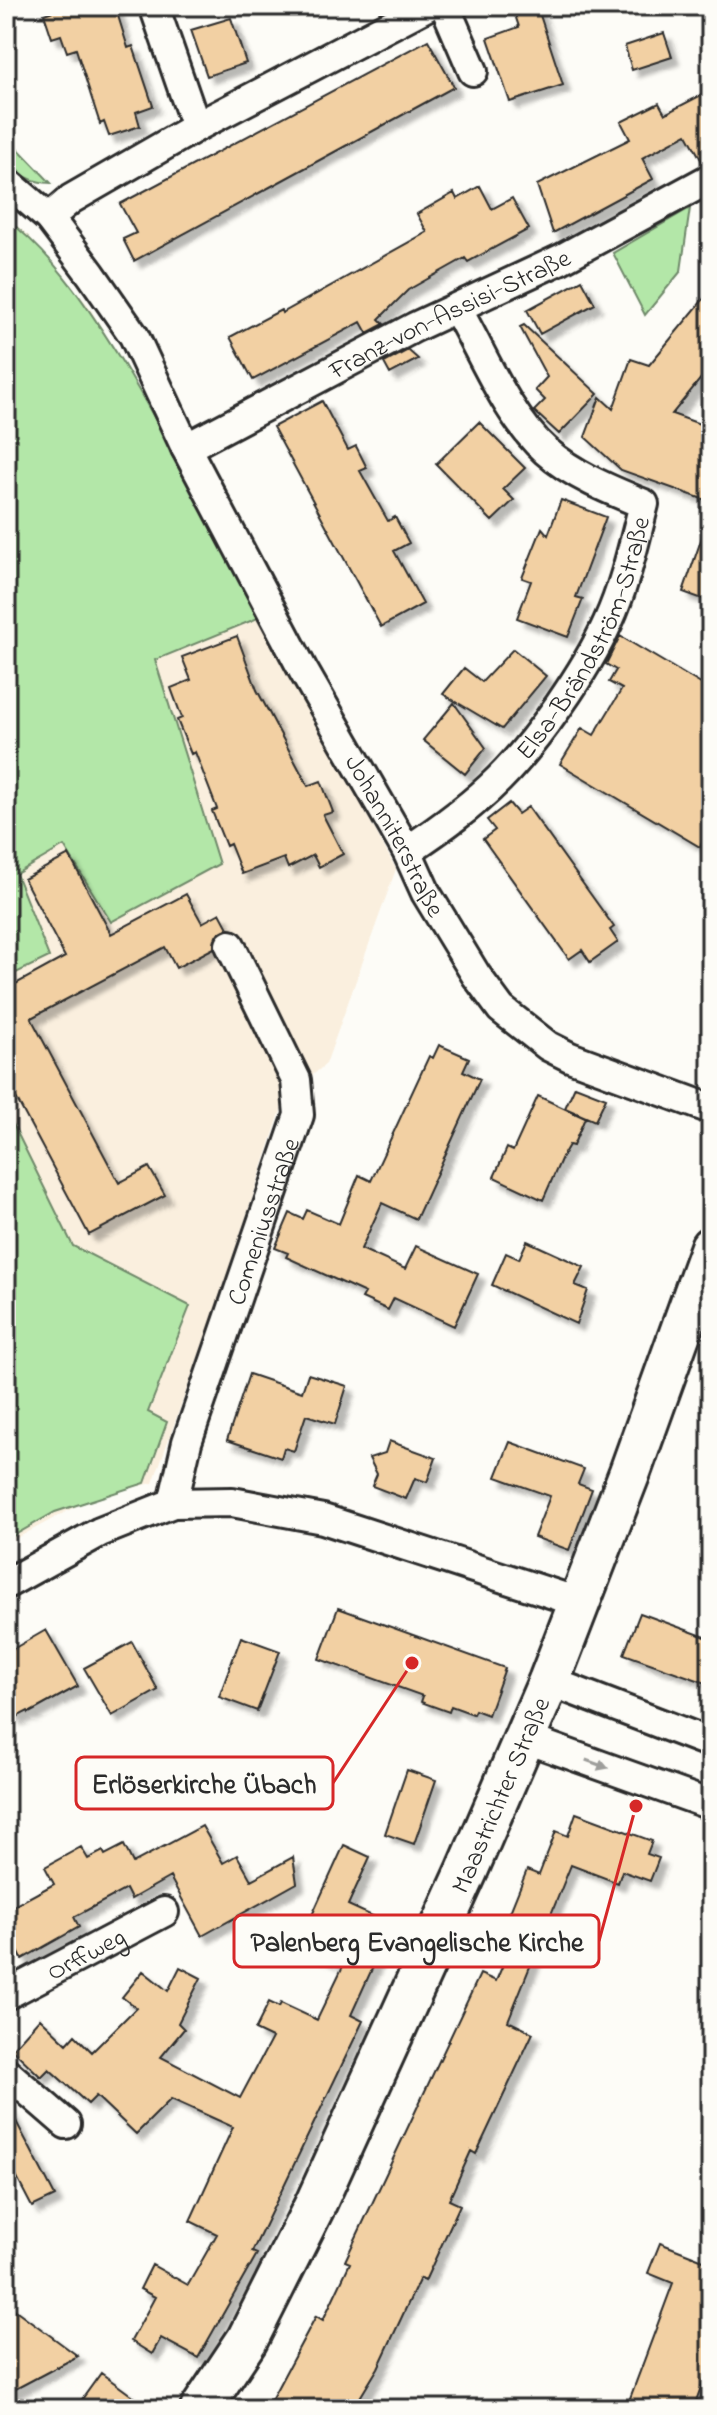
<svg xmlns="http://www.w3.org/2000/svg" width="717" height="2415" viewBox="0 0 717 2415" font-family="'Indie Flower',sans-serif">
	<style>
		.built { fill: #faefde }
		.green { fill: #b3e7a8; stroke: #6f896a; stroke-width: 2 }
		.building { fill: #f2d0a3; stroke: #2b2b2b; stroke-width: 2; filter: url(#shadow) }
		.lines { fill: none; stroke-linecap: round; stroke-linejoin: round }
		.street-casing { stroke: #2b2b2b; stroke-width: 34 }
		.secondary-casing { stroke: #2b2b2b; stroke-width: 46 }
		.street { stroke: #fdfcf7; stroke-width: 28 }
		.secondary { stroke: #fdfcf7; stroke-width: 40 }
		.oneway { fill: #9e9e9b }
		.labels { text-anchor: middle; stroke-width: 6; stroke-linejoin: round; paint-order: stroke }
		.street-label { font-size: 26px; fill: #2b2b2b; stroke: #fdfcf7 }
		.leader { fill: none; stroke: #d62828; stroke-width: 3 }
		.callout-dot { fill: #d62828; stroke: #fdfcf7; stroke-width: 3 }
		.callout { fill: #fdfcf7; stroke: #d62828; stroke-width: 3 }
		.callout-label { font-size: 28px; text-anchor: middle; font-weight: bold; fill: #2b2b2b }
	</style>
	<defs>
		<filter id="shadow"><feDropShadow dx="7" dy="7" stdDeviation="2" flood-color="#0004"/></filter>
	</defs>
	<rect width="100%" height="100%" fill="#fdfcf7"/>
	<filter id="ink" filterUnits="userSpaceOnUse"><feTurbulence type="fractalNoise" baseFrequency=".0125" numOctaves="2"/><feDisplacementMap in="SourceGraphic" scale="16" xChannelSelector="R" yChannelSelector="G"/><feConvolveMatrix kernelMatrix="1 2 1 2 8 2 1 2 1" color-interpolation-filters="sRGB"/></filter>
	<g filter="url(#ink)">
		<path class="built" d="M6,217L28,235L88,305L131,378L396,869L326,1064L285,1098L217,1305L153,1483L97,1495L6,1544Z"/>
		<path class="green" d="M6,136L51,183C32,183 20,174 6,163Z
			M690,208L681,271L645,315L613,253Z
			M6,219C56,256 92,313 124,365C173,447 215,533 258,618L155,660L219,864L111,922L64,846L16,874L49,957L12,975L6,964Z
			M6,1110L73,1246L190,1306L148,1412L167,1422L145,1483L55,1512L6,1540Z"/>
		<path class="building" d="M68,6H115L128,48L133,46L153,106L136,112L140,126L109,136L104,122L100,124L76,49L67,52L61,35L52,38L44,14Z
			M512,6H537L563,85L510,102L488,38L519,27Z
			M231,18L246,63L207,76L191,30Z
			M664,33L672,57L632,70L625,46Z
			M428,40L454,87L134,261L123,239L136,233L120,204Z
			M711,90V161L703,163L687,134L642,158L653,179L553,233L537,185L630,139L621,122L659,103L665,114Z
			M480,186L492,209L512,198L529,229L468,262L465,258L408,290L379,319L384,324L367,333L361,322L253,380L230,337L281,310L282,313L427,232L417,214L454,193L457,199Z
			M582,280L595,304L540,334L527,310Z
			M711,290V366L672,414L711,428V502L621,470L585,437L600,397L613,409L631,359L649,365Z
			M524,325L598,394L559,434L534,411L545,400L535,390L547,377L520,327Z
			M408,350L418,359L390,374L384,363Z
			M322,401L348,450L356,446L367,468L360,471L388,521L395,517L409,543L394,551L423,604L381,627L273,427Z
			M479,422L525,468L503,489L514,500L492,521L436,464Z
			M561,500L606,517L576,597L583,599L568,637L517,618L531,581L522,578L542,528L548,535Z
			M707,523L711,524V602L683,592Z
			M237,636L257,690L308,786L321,781L333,812L323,815L343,854L319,867L313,855L288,868L284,858L242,874L230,844L226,846L212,811L217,809L195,752L191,754L177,720L182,718L171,688L191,680L182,657Z
			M620,636L711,690V845L703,841L700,847L560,764L582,728L594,735L622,689L609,682L616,670L606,664Z
			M513,649L546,676L502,729L443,694L464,668L482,682Z
			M454,703L486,748L465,774L423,740Z
			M509,803L518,814L528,807L614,927L610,930L618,942L590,962L582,950L569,959L483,839L495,830L487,820Z
			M69,855L111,934L186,894L202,923L220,913L228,928L216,935L214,948L176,968L165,947L31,1018L119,1183L149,1167L165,1195L89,1235L6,1079V971L14,985L65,957L24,879Z
			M439,1045L469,1058L463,1071L480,1079L416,1219L382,1203L361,1249L405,1269L416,1246L478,1274L454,1326L394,1298L388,1310L362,1298L365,1293L286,1257L288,1253L275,1248L290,1213L303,1219L307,1210L339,1224L359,1175L371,1181L429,1056L433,1058Z
			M575,1086L606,1098L595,1121L565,1108Z
			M538,1096L585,1118L573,1146L569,1145L562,1157L543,1200L494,1177L507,1148L513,1151Z
			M527,1241L584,1267L575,1285L588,1290L576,1324L492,1285L506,1253L519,1259Z
			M249,1374L302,1392L308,1374L347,1386L335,1424L306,1415L294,1451L284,1448L281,1458L227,1440Z
			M389,1441L436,1458L427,1482L415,1478L406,1499L372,1486L377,1474L369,1458L385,1453Z
			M510,1442L584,1469L578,1484L592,1489L569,1550L534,1537L550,1496L496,1477Z
			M338,1608L505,1668L488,1715L475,1710L473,1714L451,1706L449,1712L421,1702L423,1696L319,1659Z
			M640,1613L711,1639V1668L706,1683L624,1654Z
			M46,1630L78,1686L29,1713L28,1711L15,1718L6,1701V1653Z
			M241,1637L280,1651L257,1711L219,1697Z
			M132,1642L158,1690L112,1716L84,1668Z
			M407,1770L436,1780L414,1844L385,1834Z
			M576,1813L652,1841L647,1854L659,1858L650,1881L622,1871L618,1883L571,1865L508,2021L533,2033L476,2154L471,2151L449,2200L460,2205L425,2281L420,2278L378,2368L353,2409H266L316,2316L323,2320L350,2263L345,2261L480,1974L496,1981L515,1937L502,1932L527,1870L539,1875L556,1831L568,1836Z
			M202,1826L223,1863L237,1855L251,1880L293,1857L297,1883L202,1936L170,1877L131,1899L126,1889L74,1917L79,1927L22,1959L15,1945L6,1950V1910L54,1884L45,1867L81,1847L88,1859L103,1851L105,1855L124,1845L133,1863Z
			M344,1845L370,1857L348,1905L392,1925L351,2015L363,2021L252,2252L257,2254L198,2358L161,2338L152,2354L131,2341L155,2297L140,2289L152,2265L188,2285L217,2234L190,2221L233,2127L171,2099L136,2134L96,2096L88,2104L49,2069L41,2077L12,2049L40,2018L67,2044L75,2035L92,2052L136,2008L122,1997L143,1971L168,1991L180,1967L201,1978L178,2023L184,2029L161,2057L240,2098L272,2038L255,2030L269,2002L279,2007L281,2003L317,2020L343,1966L298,1946Z
			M6,2102L55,2196L32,2207L6,2157Z
			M660,2243L711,2263V2360L693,2409H626L673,2283L648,2273Z
			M6,2303L78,2356L6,2394Z
			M101,2373L150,2409H75Z"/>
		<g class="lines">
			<g class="street-casing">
				<g id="street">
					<path d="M154,6L196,127"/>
					<path d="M445,6L473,71"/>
					<path id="s1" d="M6,181L49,218L91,274L134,336L186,448L303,670L407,851L426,893L476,975L501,1009L548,1046L570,1057L711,1109"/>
					<path d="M49,218L71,199L196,127L427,6"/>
					<path id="s2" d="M186,448L415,327L561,259L711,178"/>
					<path id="s3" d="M407,851C440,829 471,807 499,779C537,741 586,671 608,622C625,585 634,543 644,504C610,490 573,475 546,451C507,416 483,354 457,309"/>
					<path id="s4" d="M173,1503L187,1442L299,1115L296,1080L230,945"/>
					<path d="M6,1584L100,1532L173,1503L232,1502L323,1519L578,1602"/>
					<path d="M549,1681L711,1743"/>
					<path d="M524,1738L711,1805"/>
					<path id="s5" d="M6,1995L164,1912"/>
					<path d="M6,2072L66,2124"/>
				</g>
			</g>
			<g class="secondary-casing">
				<g id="secondary">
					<path id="s6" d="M201,2409L247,2340L316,2203L467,1871L549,1681L630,1472L711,1247"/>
				</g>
			</g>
			<use href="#street" class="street"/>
			<use href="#secondary" class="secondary"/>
		</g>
		<defs><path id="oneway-solid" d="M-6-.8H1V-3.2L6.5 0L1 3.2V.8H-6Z" transform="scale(2)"/></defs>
		<use class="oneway" href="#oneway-solid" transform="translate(597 1764) rotate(20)"/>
	</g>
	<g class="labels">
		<g class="street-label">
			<text dy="9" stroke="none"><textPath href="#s2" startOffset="296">Franz-von-Assisi-Straße</textPath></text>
			<text dy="9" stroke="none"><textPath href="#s3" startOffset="284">Elsa-Brändström-Straße</textPath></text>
			<text dy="9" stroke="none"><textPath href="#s1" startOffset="766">Johanniterstraße</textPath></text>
			<text dy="9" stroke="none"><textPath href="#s4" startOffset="296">Comeniusstraße</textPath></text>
			<text dy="9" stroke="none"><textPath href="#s6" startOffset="684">Maastrichter Straße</textPath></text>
			<text dy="9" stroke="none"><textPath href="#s5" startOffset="90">Orffweg</textPath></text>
		</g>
	</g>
	<path class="leader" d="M412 1663L333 1783M636 1806L599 1941"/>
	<g class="callout-dot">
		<circle cx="412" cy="1663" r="8"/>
		<circle cx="636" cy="1806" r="8"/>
	</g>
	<g class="callout">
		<rect x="76" y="1757" width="257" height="52" rx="8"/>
		<rect x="234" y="1915" width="365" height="52" rx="8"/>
	</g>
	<g class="callout-label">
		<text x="204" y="1793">Erlöserkirche Übach</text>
		<text x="417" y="1951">Palenberg Evangelische Kirche</text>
	</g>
	<rect width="717" height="2415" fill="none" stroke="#fdfcf7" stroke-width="32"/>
	<rect x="16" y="16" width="685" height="2383" fill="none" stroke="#2b2b2b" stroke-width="3" filter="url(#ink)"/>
</svg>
